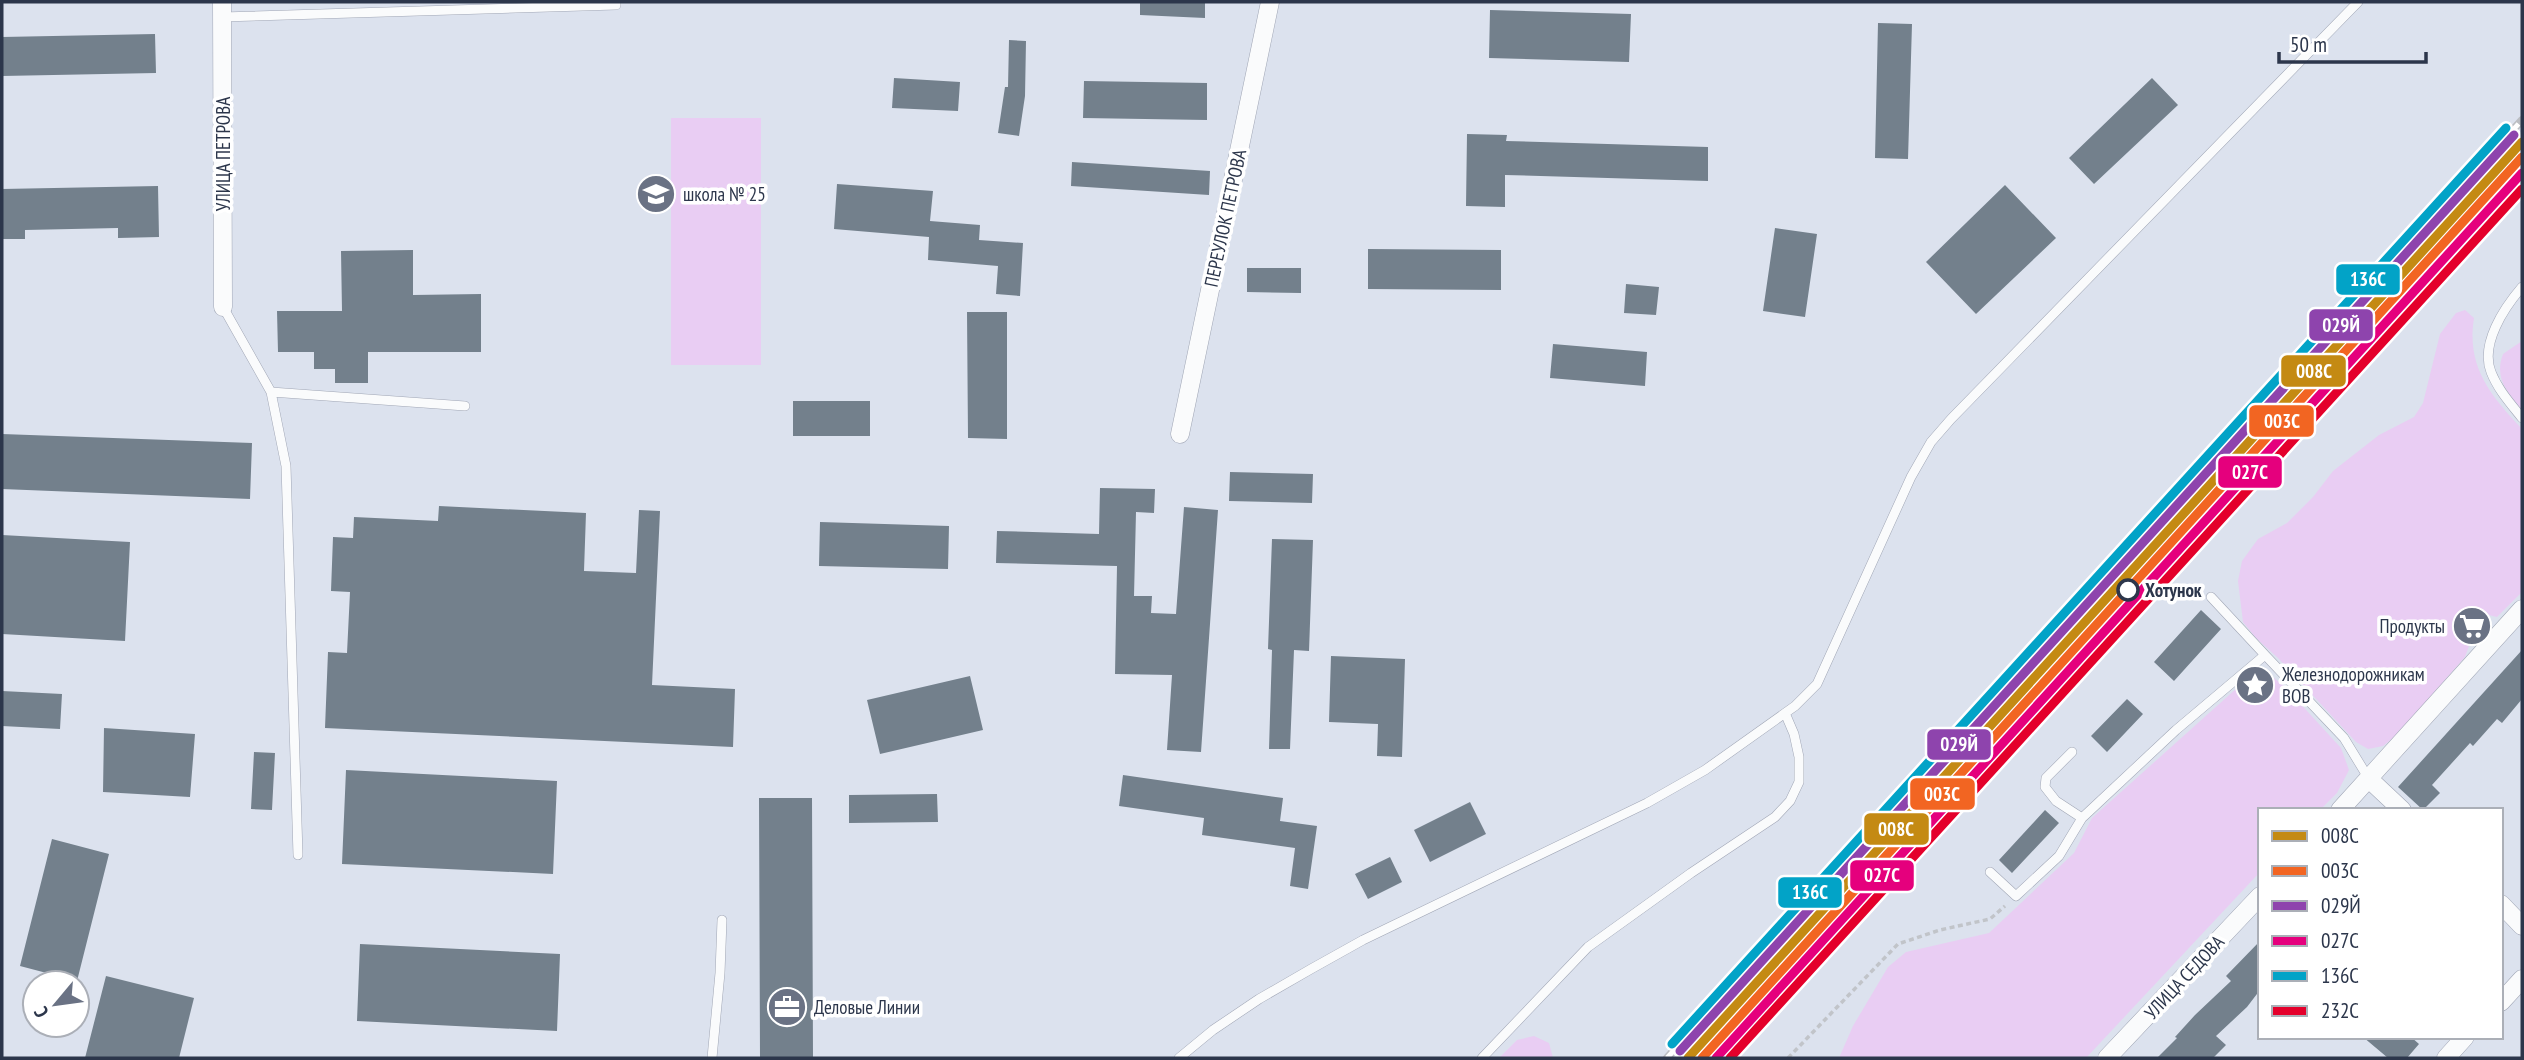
<svg xmlns="http://www.w3.org/2000/svg" width="2524" height="1060" viewBox="0 0 2524 1060" font-family="'PT Sans Narrow',sans-serif">
	<style>
		.green { fill: #e9cdf3 }
		.building { fill: #73808c }
		.lines { fill: none; stroke-linecap: round; stroke-linejoin: round }
		.service-casing { stroke: #a0a6b5; stroke-width: 10 }
		.minor-casing { stroke: #a0a6b5; stroke-width: 19 }
		.path { stroke: #c1c4c9; stroke-width: 3.5; stroke-dasharray: 5 3.5; stroke-linecap: butt }
		.service { stroke: #fafbfc; stroke-width: 9 }
		.minor { stroke: #fafbfc; stroke-width: 18 }
		.rail-casing { stroke: #bbbdc2; stroke-width: 8 }
		.rail { stroke: #fff; stroke-width: 5; stroke-dasharray: 16; stroke-linecap: butt }
		.rail-1-casing { stroke: #fff; stroke-width: 14 }
		.rail-2-casing { stroke: #fff; stroke-width: 14 }
		.rail-3-casing { stroke: #fff; stroke-width: 14 }
		.rail-4-casing { stroke: #fff; stroke-width: 14 }
		.rail-5-casing { stroke: #fff; stroke-width: 14 }
		.rail-6-casing { stroke: #fff; stroke-width: 14 }
		.rail-1 { stroke: #c48a13; stroke-width: 9 }
		.rail-2 { stroke: #f26522; stroke-width: 9 }
		.rail-3 { stroke: #8e44ad; stroke-width: 9 }
		.rail-4 { stroke: #e5007d; stroke-width: 9 }
		.rail-5 { stroke: #02a3c7; stroke-width: 9 }
		.rail-6 { stroke: #e4002b; stroke-width: 9 }
		.stop-dot { fill: #fff; stroke: #2c364b; stroke-width: 3.5 }
		.labels { text-anchor: middle; stroke-width: 7; stroke-linejoin: round; paint-order: stroke }
		.street-label { font-size: 19px; fill: #2c364b; stroke: #fff }
		.poi-label { font-size: 19px; fill: #2c364b; stroke: #fff; text-anchor: start }
		.stop-label { font-size: 19px; font-weight: bold; fill: #2c364b; stroke: #fff; text-anchor: start }
		.line-badge { stroke: #fff; stroke-width: 2.5 }
		.badge-label { font-size: 19px; text-anchor: middle; font-weight: bold; fill: #fff }
	</style>
	<rect width="100%" height="100%" fill="#dce2ee"/>
	<path class="green" d="M671,118H761V365H671Z
		M2465,310L2474,318C2466,367 2491,396 2522,429V592L2497,617L2472,611L2458,623L2457,633L2469,646L2465,657L2397,735L2383,746L2368,749L2356,742L2278,658L2256,638L2243,622L2238,581L2242,561L2258,539L2287,523L2313,497L2333,471L2379,435L2414,417L2423,403L2440,334L2456,313Z
		M2522,341V410C2507,392 2494,378 2503,354Z
		M2268,673L2285,687L2341,748L2349,770L2337,793L2320,810H2260V872L2086,1058H1839L1853,1026L1888,967L1906,952L1989,933L2074,853L2092,818L2237,688L2255,674Z
		M1534,1036L1549,1043L1553,1058H1499L1517,1040Z"/>
	<path class="building" d="M1140,2H1205V18L1140,15Z
		M1490,10L1631,14L1629,62L1489,58Z
		M1878,23L1912,24L1908,159L1875,158Z
		M155,34L156,73L2,76V37Z
		M1009,40L1026,41L1025,96L1019,136L998,133L1005,87H1008Z
		M894,78L960,82L958,111L892,108Z
		M2152,78L2178,105L2094,184L2069,158Z
		M1084,81L1207,83V120L1083,118Z
		M1467,134L1507,135L1506,141L1708,147V181L1505,175V207L1466,206Z
		M1072,162L1210,171L1209,195L1071,186Z
		M837,184L933,191L930,221L980,225L979,240L1023,243L1020,296L996,294L998,266L928,260L929,237L834,229Z
		M2005,185L2056,238L1976,314L1926,262Z
		M158,186L159,237L118,238V228L25,230V239H2V189Z
		M1775,228L1817,234L1805,317L1763,311Z
		M1368,249L1501,250V290L1368,289Z
		M413,250V295L481,294V352H368V383H335V369H314V352H278L277,311H342L341,251Z
		M1247,268H1301V293L1247,292Z
		M1626,284L1659,287L1656,315L1624,313Z
		M967,312H1007V439L968,438Z
		M1553,344L1647,352L1645,386L1550,378Z
		M793,401H870V436H793Z
		M2,434L252,443L250,499L2,489Z
		M1230,472L1313,474L1312,503L1229,501Z
		M1100,488L1155,489L1154,513L1136,512L1134,596H1152L1151,613L1176,614L1184,507L1218,510L1201,752L1167,750L1172,675L1115,674L1117,566L996,563L997,531L1099,534Z
		M439,506L586,513L584,571L636,573L639,510L660,511L652,685L735,689L733,747L325,728L328,652L347,653L350,592L331,591L333,537L353,538L354,517L438,521Z
		M820,522L949,526L948,569L819,566Z
		M2,535L130,542L125,641L2,634Z
		M1272,539L1313,540L1309,651L1294,650L1290,749H1269L1272,650L1268,649Z
		M2201,610L2221,629L2174,681L2154,662Z
		M2472,615L2483,625L2471,638L2460,627Z
		M2522,650V699L2502,723L2497,719L2473,746L2470,743L2432,785L2440,793L2423,810L2398,787Z
		M1331,656L1405,659L1402,757L1377,756L1378,724L1329,722Z
		M970,676L983,730L880,754L867,700Z
		M2,691L62,694L60,729L2,726Z
		M2127,699L2143,714L2107,752L2091,736Z
		M104,728L195,734L190,797L103,792Z
		M254,752L275,753L272,810L251,809Z
		M346,770L557,781L553,874L342,864Z
		M1123,775L1283,798L1280,821L1317,826L1308,889L1290,886L1295,848L1202,835L1204,818L1119,806Z
		M937,794L938,822L849,823V795Z
		M759,798H812L813,1058H760Z
		M1470,802L1486,834L1430,862L1414,830Z
		M2045,810L2059,823L2012,873L1999,860Z
		M52,839L109,854L77,981L20,966Z
		M1390,857L1402,882L1368,899L1355,874Z
		M2260,941V990L2247,1007L2216,1036L2226,1045L2213,1058H2157L2177,1038L2175,1037L2195,1015L2231,981L2226,976Z
		M360,944L560,954L557,1031L357,1021Z
		M106,976L194,998L179,1058H85Z
		M2363,1037H2411L2419,1044L2407,1058H2388Z"/>
	<g class="lines">
		<g class="service-casing">
			<path id="service" d="M222,17L616,5V2
				M2522,287C2504,308 2480,344 2491,372C2498,390 2511,404 2522,418
				M223,307L271,392L286,466L298,855
				M271,392L465,406
				M2211,597L2265,655
				M2072,752L2046,778L2045,787L2056,801L2082,818
				M1990,872L2016,896L2059,856L2082,818L2176,730L2265,655L2344,738L2369,779
				M712,1058L720,973L722,920
				M1179,1058L1213,1030L1259,999L1311,969L1363,940L1647,803L1705,770L1795,706L1817,684L1911,477L1931,442L1951,419L2358,2
				M1482,1058L1588,947L1691,873L1775,817L1790,801L1799,782V757L1794,734L1785,713"/>
		</g>
		<g class="minor-casing">
			<path id="minor" d="M222,2L223,307
				M1180,434L1270,2
				M2369,779L2402,810
				M2340,810L2522,609
				M2501,904L2522,926
				M2501,1002L2522,979
				M2107,1058L2260,896
				M2446,1058L2465,1037"/>
		</g>
		<path class="path" d="M1788,1058L1898,944L1940,930L1990,919L2005,906"/>
		<use href="#service" class="service"/>
		<use href="#minor" class="minor"/>
		<g class="rail-casing">
			<path id="rail" d="M1667,1058L2522,120"/>
		</g>
		<use href="#rail" class="rail"/>
		<g class="rail-1-casing">
			<path id="rail-1" d="M1688,1058L2522,142"/>
		</g>
		<g class="rail-2-casing">
			<path id="rail-2" d="M1702,1058L2522,157"/>
		</g>
		<g class="rail-3-casing">
			<path id="rail-3" d="M1680,1051L2514,135"/>
		</g>
		<g class="rail-4-casing">
			<path id="rail-4" d="M1716,1058L2522,173"/>
		</g>
		<g class="rail-5-casing">
			<path id="rail-5" d="M1672,1044L2506,128"/>
		</g>
		<g class="rail-6-casing">
			<path id="rail-6" d="M1730,1058L2522,189"/>
		</g>
		<use href="#rail-1" class="rail-1"/>
		<use href="#rail-2" class="rail-2"/>
		<use href="#rail-3" class="rail-3"/>
		<use href="#rail-4" class="rail-4"/>
		<use href="#rail-5" class="rail-5"/>
		<use href="#rail-6" class="rail-6"/>
	</g>
	<defs>
		<g id="school-disc" transform="scale(2.0125)"><circle r="9.5" fill="#6a7284" stroke="#fff"/><path d="M0-5L7-2L0 1L-7-2ZM-4 1L0 2.5L4 1V4Q0 6-4 4Z" fill="#fff"/></g>
		<g id="supermarket-disc" transform="scale(2.0125)"><circle r="9.5" fill="#6a7284" stroke="#fff"/><path d="M-6-5.5h2.5l.6 2H6L4.5 2H-2.5L-4.4-4H-6ZM-1.5 3.2a1.3 1.3 0 1 0 .1 0ZM3 3.2a1.3 1.3 0 1 0 .1 0Z" fill="#fff"/></g>
		<g id="sight-disc" transform="scale(2.0125)"><circle r="9.5" fill="#6a7284" stroke="#fff"/><path d="M0-6L1.8-2.2L6-1.7L2.9 1.2L3.7 5.4L0 3.3L-3.7 5.4L-2.9 1.2L-6-1.7L-1.8-2.2Z" fill="#fff"/></g>
		<g id="office-disc" transform="scale(2.0125)"><circle r="9.5" fill="#6a7284" stroke="#fff"/><path d="M-6-3h4V-5.5h4V-3h4V5H-6ZM-1-4.5V-3h2v-1.5ZM-6 0V1H6V0Z" fill="#fff"/></g>
	</defs>
	<g fill-rule="evenodd">
		<use href="#school-disc" x="656" y="194"/>
		<use href="#supermarket-disc" x="2472" y="626"/>
		<use href="#sight-disc" x="2255" y="685"/>
		<use href="#office-disc" x="787" y="1007"/>
	</g>
	<circle class="stop-dot" cx="2128" cy="590" r="10"/>
	<g class="labels">
		<g class="street-label">
			<text transform="translate(223 154) rotate(-90)" y="7">УЛИЦА ПЕТРОВА</text>
			<text transform="translate(1225 218) rotate(-78)" y="7">ПЕРЕУЛОК ПЕТРОВА</text>
			<text transform="translate(2184 977) rotate(-47)" y="7">УЛИЦА СЕДОВА</text>
		</g>
		<g class="poi-label">
			<text x="683" y="201">школа № 25</text>
			<text x="2445" y="633" text-anchor="end">Продукты</text>
			<text x="2282" y="681">Железнодорожникам<tspan x="2282" dy="22">ВОВ</tspan></text>
			<text x="814" y="1014">Деловые Линии</text>
		</g>
		<g class="stop-label">
			<text x="2145" y="597">Хотунок</text>
		</g>
	</g>
	<g class="line-badge">
		<rect x="2335" y="263" width="66" height="33" rx="7" fill="#02a3c7"/>
		<rect x="2308" y="308" width="66" height="34" rx="7" fill="#8e44ad"/>
		<rect x="2280" y="354" width="67" height="34" rx="7" fill="#c48a13"/>
		<rect x="2248" y="404" width="67" height="34" rx="7" fill="#f26522"/>
		<rect x="2217" y="455" width="66" height="34" rx="7" fill="#e5007d"/>
		<rect x="1926" y="728" width="66" height="33" rx="7" fill="#8e44ad"/>
		<rect x="1909" y="777" width="67" height="34" rx="7" fill="#f26522"/>
		<rect x="1863" y="812" width="67" height="34" rx="7" fill="#c48a13"/>
		<rect x="1849" y="859" width="66" height="33" rx="7" fill="#e5007d"/>
		<rect x="1777" y="876" width="66" height="33" rx="7" fill="#02a3c7"/>
	</g>
	<g class="badge-label">
		<text x="2368" y="286">136С</text>
		<text x="2341" y="332">029Й</text>
		<text x="2314" y="378">008С</text>
		<text x="2282" y="428">003С</text>
		<text x="2250" y="479">027С</text>
		<text x="1959" y="751">029Й</text>
		<text x="1942" y="801">003С</text>
		<text x="1896" y="836">008С</text>
		<text x="1882" y="882">027С</text>
		<text x="1810" y="899">136С</text>
	</g>
	<rect width="2524" height="1060" fill="none" stroke="#2c364b" stroke-width="7"/>
	<rect x="2258" y="808" width="245" height="231" fill="#ffffff" stroke="#abafb7" stroke-width="2"/>
	<rect x="2272" y="831" width="35" height="10" fill="#c48a13" stroke="#abafb7" stroke-width="2"/>
	<text x="2321" y="843" font-size="21" fill="#2c364b">008С</text>
	<rect x="2272" y="866" width="35" height="10" fill="#f26522" stroke="#abafb7" stroke-width="2"/>
	<text x="2321" y="878" font-size="21" fill="#2c364b">003С</text>
	<rect x="2272" y="901" width="35" height="10" fill="#8e44ad" stroke="#abafb7" stroke-width="2"/>
	<text x="2321" y="913" font-size="21" fill="#2c364b">029Й</text>
	<rect x="2272" y="936" width="35" height="10" fill="#e5007d" stroke="#abafb7" stroke-width="2"/>
	<text x="2321" y="948" font-size="21" fill="#2c364b">027С</text>
	<rect x="2272" y="971" width="35" height="10" fill="#02a3c7" stroke="#abafb7" stroke-width="2"/>
	<text x="2321" y="983" font-size="21" fill="#2c364b">136С</text>
	<rect x="2272" y="1006" width="35" height="10" fill="#e4002b" stroke="#abafb7" stroke-width="2"/>
	<text x="2321" y="1018" font-size="21" fill="#2c364b">232C</text>
	<g transform="translate(56 1004) rotate(241)"><circle r="33" fill="#ffffff" stroke="#abafb7" stroke-width="2"/>
	<path d="M0-5L12 26L0 18L-12 26Z" fill="#6a7284"/>
	<text y="-10" font-size="19" font-weight="bold" text-anchor="middle" fill="#2c364b">С</text>
	</g>
	<path d="M2279 52v10h147v-10" fill="none" stroke="#2c364b" stroke-width="3.5"/>
	<text x="2290" y="52" font-size="21" fill="#2c364b" stroke="#ffffff" stroke-width="5" paint-order="stroke">50 m</text>
</svg>
